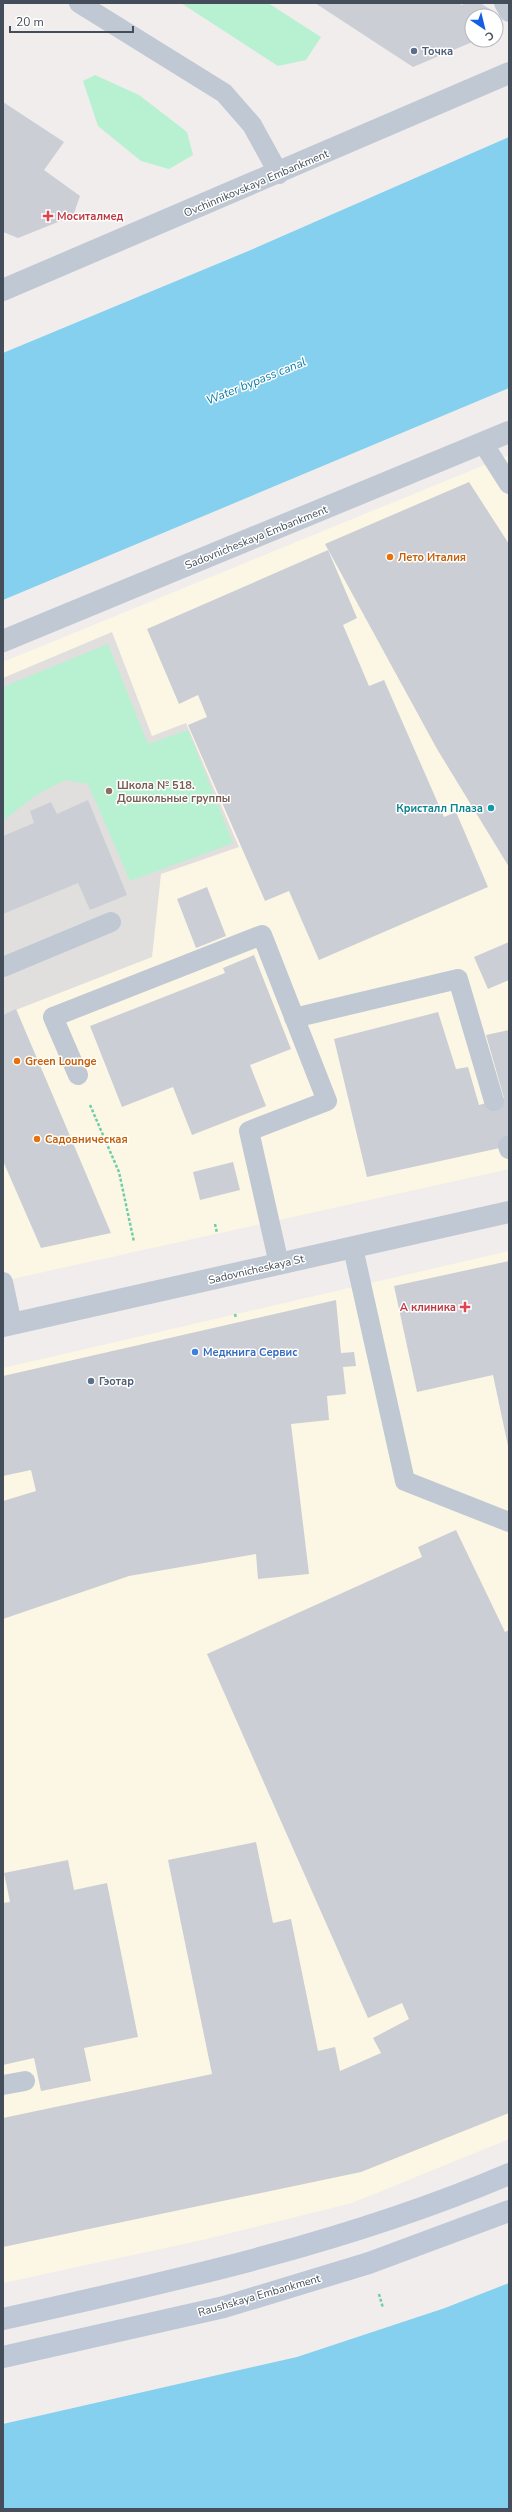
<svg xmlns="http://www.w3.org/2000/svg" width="512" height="2512" viewBox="0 0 512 2512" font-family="'Nunito Sans',sans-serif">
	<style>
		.commercial { fill: #fcf7e4 }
		.education { fill: #e1dede }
		.green { fill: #b8f0d2 }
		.water { fill: #84d0ee }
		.building { fill: #cbced5 }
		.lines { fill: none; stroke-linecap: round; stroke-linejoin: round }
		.path { stroke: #70cea7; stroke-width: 2.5; stroke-dasharray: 3 2; stroke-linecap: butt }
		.service { stroke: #bfc8d3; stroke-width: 20 }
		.tertiary { stroke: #bfc8d3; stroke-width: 22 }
		.secondary { stroke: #bec8d7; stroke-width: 22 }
		.service-dot { fill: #5c6f8a; stroke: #fff; stroke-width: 1.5 }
		.health-dot { fill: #e0444e; stroke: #fff; stroke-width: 1.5 }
		.food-dot { fill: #e8710a; stroke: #fff; stroke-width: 1.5 }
		.education-dot { fill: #8d6e63; stroke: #fff; stroke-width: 1.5 }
		.culture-dot { fill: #0f9aa8; stroke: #fff; stroke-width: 1.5 }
		.shop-dot { fill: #3f7fe0; stroke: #fff; stroke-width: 1.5 }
		.labels { text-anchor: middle; stroke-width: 3; stroke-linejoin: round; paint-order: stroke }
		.service-label { font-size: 11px; font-weight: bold; fill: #4e5e75; stroke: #fff; text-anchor: start }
		.street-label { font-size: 11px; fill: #444e5a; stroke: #fff }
		.health-label { font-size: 11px; font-weight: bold; fill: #be3a42; stroke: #fff; text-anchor: start }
		.food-label { font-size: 11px; font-weight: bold; fill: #c56008; stroke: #fff; text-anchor: start }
		.education-label { font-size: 11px; font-weight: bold; fill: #785e54; stroke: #fff; text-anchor: start }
		.culture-label { font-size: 11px; font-weight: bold; fill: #0d838f; stroke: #fff; text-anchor: end }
		.shop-label { font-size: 11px; font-weight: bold; fill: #366cbe; stroke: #fff; text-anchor: start }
		.water-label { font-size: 12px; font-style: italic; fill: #087caa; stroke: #fff }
	</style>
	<rect width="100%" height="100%" fill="#f0edec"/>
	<path class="commercial" d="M509,455V1169L3,1281V662Z
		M509,1251V2139L352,2203L202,2240L3,2283V1368Z"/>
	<path class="education" d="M112,632L152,736L186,723L239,847L161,874L152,957L3,1015V678Z"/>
	<path class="green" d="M181,3H268L321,37L306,60L278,66Z
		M95,75L139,95L187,132L193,155L169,169L141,161L98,126L83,81Z
		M108,644L148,744L188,730L233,843L130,881L88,784L65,780L36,795L3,821V687Z"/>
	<path class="water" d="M509,137V388L3,600V353L246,252Z
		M509,2283V2509H3V2424L297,2357L445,2308Z"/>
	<path class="building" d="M315,3H458L462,5L464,3H480L493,11L489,16H472V40H477L413,67Z
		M3,102L64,142L44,170L80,196L73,216L18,238L3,232Z
		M469,482L509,544V867L437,749L325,544Z
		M328,550L357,618L343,625L369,686L384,680L444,817L456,812L488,887L319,960L289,891L265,901L188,725L207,717L198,695L179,704L147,629Z
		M88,800L127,895L90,910L78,883L3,914V836L34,823L30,811L51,802L57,814Z
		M207,887L226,936L196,948L177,899Z
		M509,942V980L488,989L474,957Z
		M254,955L291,1049L250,1065L266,1106L192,1135L173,1087L122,1107L90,1026L225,973L223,968Z
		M16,1009L62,1117L111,1233L41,1248L3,1161V1015Z
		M438,1012L456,1069L468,1067L479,1105L504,1098L486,1035L509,1030V1146L367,1177L334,1039Z
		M233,1162L240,1190L200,1200L193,1172Z
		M509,1261V1446H508L493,1375L417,1392L394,1286Z
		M336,1300L341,1353L354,1352L356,1366L343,1367L346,1394L327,1396L329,1420L291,1424L309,1574L258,1579L256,1554L129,1576L3,1619V1501L36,1491L31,1470L3,1476V1376Z
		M456,1530L505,1632L509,1630V2113L361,2172L3,2247V2118L212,2074L168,1860L256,1842L273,1923L291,1919L318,2051L335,2047L340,2071L381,2053L373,2038L409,2019L402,2003L368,2018L207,1654L422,1557L418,1547Z
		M68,1860L74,1890L107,1883L138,2037L84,2048L91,2081L41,2091L34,2058L3,2065V1903L10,1902L4,1873Z"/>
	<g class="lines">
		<path class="path" d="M90,1105L119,1172L134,1242
			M215,1224L217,1233
			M235,1314L236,1318
			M379,2294L383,2308"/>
		<path class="service" d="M79,3L224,93L252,125L279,174
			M504,3L509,12
			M483,443L509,484
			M3,967L111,922
			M294,1018L458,979L494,1101
			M78,1075L53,1017L262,935L327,1101L249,1131L279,1264
			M508,1146L509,1149
			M353,1248L405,1481L509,1522
			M3,1282L12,1324
			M3,2085L25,2081"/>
		<path class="tertiary" d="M3,290L509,73
			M3,641L509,432
			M3,1326L509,1212"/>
		<path class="secondary" d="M3,2319C174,2281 347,2243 509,2174
			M3,2357L224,2307L369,2263L509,2211"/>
	</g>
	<g class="service-dot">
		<circle cx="414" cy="51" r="4"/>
		<circle cx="91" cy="1381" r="4"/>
	</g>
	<g class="health-dot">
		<path d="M46 210h4v4h4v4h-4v4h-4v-4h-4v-4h4z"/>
		<path d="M463 1301h4v4h4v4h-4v4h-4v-4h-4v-4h4z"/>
	</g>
	<g class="food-dot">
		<circle cx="390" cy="557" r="4"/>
		<circle cx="17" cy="1061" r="4"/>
		<circle cx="37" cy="1139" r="4"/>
	</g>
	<circle class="education-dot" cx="109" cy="791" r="4"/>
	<circle class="culture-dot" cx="491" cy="808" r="4"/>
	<circle class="shop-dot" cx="195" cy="1352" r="4"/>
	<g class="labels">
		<g class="service-label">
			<text x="422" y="55">Точка</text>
			<text x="99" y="1385">Гэотар</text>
		</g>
		<g class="street-label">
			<text transform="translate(256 183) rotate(-23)" y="4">Ovchinnikovskaya Embankment</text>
			<text transform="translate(256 537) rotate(-22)" y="4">Sadovnicheskaya Embankment</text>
			<text transform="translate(256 1269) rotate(-13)" y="4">Sadovnicheskaya St</text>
			<text transform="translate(259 2295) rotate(-16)" y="4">Raushskaya Embankment</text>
		</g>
		<g class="health-label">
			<text x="57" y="220">Моситалмед</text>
			<text x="456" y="1311" text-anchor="end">А клиника</text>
		</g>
		<g class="food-label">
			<text x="398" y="561">Лето Италия</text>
			<text x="25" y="1065">Green Lounge</text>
			<text x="45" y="1143">Садовническая</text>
		</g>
		<g class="education-label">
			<text x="117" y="789">Школа № 518.<tspan x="117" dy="13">Дошкольные группы</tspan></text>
		</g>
		<g class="culture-label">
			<text x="483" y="812">Кристалл Плаза</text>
		</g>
		<g class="shop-label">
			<text x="203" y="1356">Медкнига Сервис</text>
		</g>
		<g class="water-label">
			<text transform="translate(256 381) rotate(-22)" y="4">Water bypass canal</text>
		</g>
	</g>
	<rect width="512" height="2512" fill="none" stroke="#444e5a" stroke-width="8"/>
	<g transform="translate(484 28) rotate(145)"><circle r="19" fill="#ffffff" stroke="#b4b8bd"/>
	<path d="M0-3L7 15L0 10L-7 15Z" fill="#135ee3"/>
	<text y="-6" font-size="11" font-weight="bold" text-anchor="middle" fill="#444e5a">С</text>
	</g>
	<path d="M10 26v6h123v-6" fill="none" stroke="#444e5a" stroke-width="2"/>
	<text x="16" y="26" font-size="12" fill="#444e5a" stroke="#ffffff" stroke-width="3" paint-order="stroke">20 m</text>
</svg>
